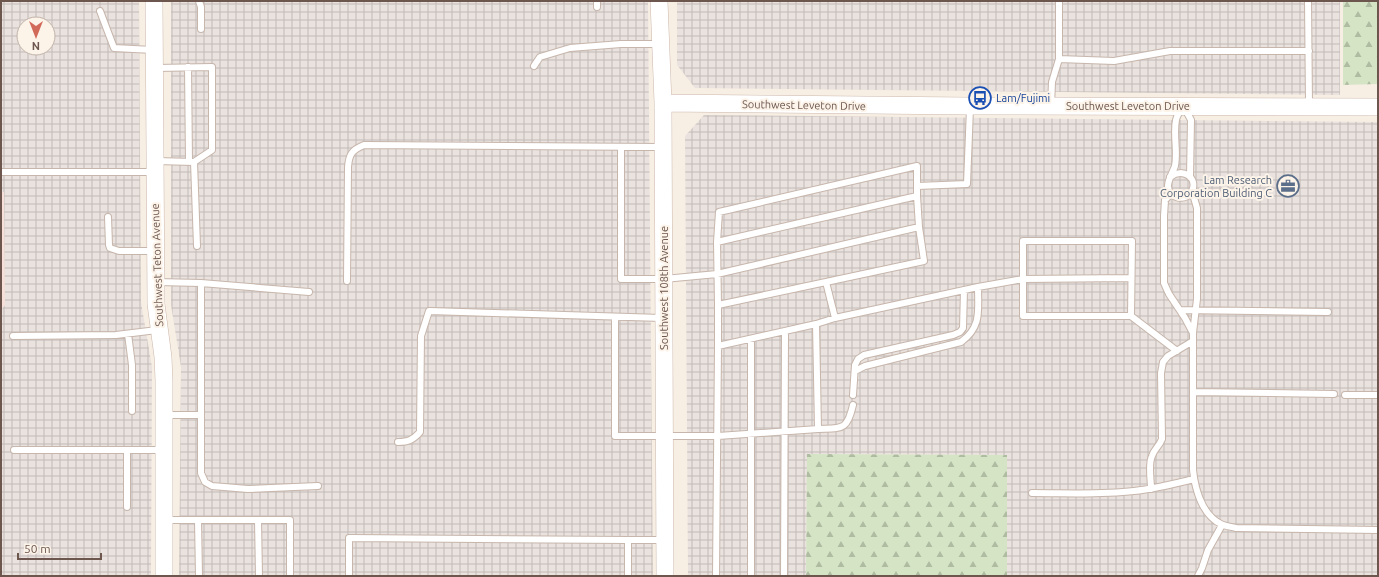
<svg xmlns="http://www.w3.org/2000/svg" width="1379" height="577" viewBox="0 0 1379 577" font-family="Ubuntu,sans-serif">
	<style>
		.commercial { fill: #f7e0d9 }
		.industrial { fill: url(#industrial-grid); fill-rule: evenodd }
		.forest { fill: url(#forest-firs) }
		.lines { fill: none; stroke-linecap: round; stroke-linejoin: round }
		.lane-casing { stroke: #c7b6ac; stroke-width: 8 }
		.secondary-casing { stroke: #ccb8ad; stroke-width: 18 }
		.lane { stroke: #fff; stroke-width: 6 }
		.secondary { stroke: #fff; stroke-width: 17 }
		.labels { text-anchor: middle; stroke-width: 4; stroke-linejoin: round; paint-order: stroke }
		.transit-label { font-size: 11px; fill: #164399; stroke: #fcf3e9; text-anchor: start }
		.street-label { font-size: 11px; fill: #6d564d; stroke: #fcf3e9 }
		.service-label { font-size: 11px; fill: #4e5e75; stroke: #fcf3e9; text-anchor: end }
	</style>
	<defs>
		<pattern id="industrial-grid" width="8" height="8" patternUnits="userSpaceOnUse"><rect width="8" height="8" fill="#e9e2de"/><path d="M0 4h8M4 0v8" fill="none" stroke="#c1bab6"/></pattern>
		<pattern id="forest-firs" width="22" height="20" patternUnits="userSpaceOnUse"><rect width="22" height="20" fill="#d4e4c5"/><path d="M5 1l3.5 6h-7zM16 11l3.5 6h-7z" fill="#b0bca2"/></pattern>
	</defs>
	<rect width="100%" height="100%" fill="#f8efe4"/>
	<path class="commercial" d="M1,192H4L5,305L1,310Z"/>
	<path class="industrial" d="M1,1H139L141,302L152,367L151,576H1V310L5,305L4,192H1ZM24,24H48V48H24Z
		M171,1H648L653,576H179L181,367L171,305Z
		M677,1H1340V95L695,88L677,65Z
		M704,115L1378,122V576H1007V455L807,454L806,576H688L685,136Z"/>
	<path class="forest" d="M1343,1H1378V84L1343,85Z
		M807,454L1007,455V576H806Z"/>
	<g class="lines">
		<g class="lane-casing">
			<path id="lane" d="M199,1L201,7V29
				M1059,1V59
				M1308,1L1309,105
				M597,7V1
				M100,11L114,48L153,50
				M534,66L540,57L570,48L621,44H659
				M188,67L189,162
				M1051,106L1052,82L1059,59L1114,61L1170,51H1309
				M621,147V279H664L717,274L919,227
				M156,161L194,162L212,150V67L156,68
				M194,162L197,246
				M1,172H153
				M1170,177C1183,167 1198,178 1192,191C1187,202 1168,199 1168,186C1168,179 1173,172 1175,166C1178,151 1173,135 1176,120C1177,115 1181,110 1184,107L1191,120L1190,177
				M1192,191L1197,208V299L1193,333V470C1195,489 1202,515 1221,524C1225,526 1232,527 1236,528L1378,530
				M1171,194L1165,200L1164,216V283L1169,294L1185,318L1193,333
				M108,217L109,245L110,248L119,251H154
				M717,242L719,212L917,166V186L967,184L970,108
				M347,281L348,167C349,154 352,150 364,145L661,147
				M157,282L201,283L309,292
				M826,282L924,261L919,227L917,196
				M201,283V473L205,482L212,486L248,489L318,486
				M718,305V346L816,324
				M1180,310L1328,312
				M1131,316L1132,241H1023V316H1131L1177,351
				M615,317V436H718L818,429
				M835,318L826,282L718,305L717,242L917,196V186
				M128,334L132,365V411
				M13,336L116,335L157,330
				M855,371L865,366L961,342C982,327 978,310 978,287
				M1193,392L1334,394
				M853,395L855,365L858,359L864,355L953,335L960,332L963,328L964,290
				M1345,395H1378
				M853,405C847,431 842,428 818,429L816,324L835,318L978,287L1023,279L1131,278
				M166,415H201
				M398,442C408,442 413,440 420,432L421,336L429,311L662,318
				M14,450H163
				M1151,489C1151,479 1148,464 1152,456C1154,449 1159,447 1162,439L1161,373L1163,362L1168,356L1193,341
				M1032,493C1066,493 1100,495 1134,491C1154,489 1174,484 1194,479
				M127,507V450
				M166,520H290V576
				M198,520L199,576
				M258,520L259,576
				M349,576V538L628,540
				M628,576V540H664
				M716,576L718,346
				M751,576V339
				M784,576L785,331
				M1198,576L1202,568L1208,550L1222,525"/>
		</g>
		<g class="secondary-casing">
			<path id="secondary" d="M154,1L156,304L163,357L164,381V576
				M659,1L663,103L665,576
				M663,103L970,106L1378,107"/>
		</g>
		<use href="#lane" class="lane"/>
		<use href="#secondary" class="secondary"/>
	</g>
	<defs>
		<g id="bus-ring" transform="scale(1.15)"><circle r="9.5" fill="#fcf3e9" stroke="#1a4fb4" stroke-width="1.5"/><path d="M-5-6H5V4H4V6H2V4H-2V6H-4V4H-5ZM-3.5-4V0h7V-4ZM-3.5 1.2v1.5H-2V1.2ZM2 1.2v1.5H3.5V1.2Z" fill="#1a4fb4"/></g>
		<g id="office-ring" transform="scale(1.15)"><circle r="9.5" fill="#fcf3e9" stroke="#5c6f8a" stroke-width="1.5"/><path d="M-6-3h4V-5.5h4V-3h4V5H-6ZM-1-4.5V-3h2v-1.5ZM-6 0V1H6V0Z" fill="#5c6f8a"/></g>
	</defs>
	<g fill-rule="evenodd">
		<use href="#bus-ring" x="980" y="98"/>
		<use href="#office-ring" x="1288" y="186"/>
	</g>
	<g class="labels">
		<g class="transit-label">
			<text x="996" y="102">Lam/Fujimi</text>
		</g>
		<g class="street-label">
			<text transform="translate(804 105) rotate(1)" y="4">Southwest Leveton Drive</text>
			<text x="1128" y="110">Southwest Leveton Drive</text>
			<text transform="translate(157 265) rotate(-92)" y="4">Southwest Teton Avenue</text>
			<text transform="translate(664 288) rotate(-90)" y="4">Southwest 108th Avenue</text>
		</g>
		<g class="service-label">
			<text x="1272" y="184">Lam Research<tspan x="1272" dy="13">Corporation Building C</tspan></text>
		</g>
	</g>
	<rect width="1379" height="577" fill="none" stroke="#6d564d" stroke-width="4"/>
	<g transform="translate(36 36) rotate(180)"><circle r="19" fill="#fcf3e9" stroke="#c3b4ab"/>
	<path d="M0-3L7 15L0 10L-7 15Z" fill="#d26a59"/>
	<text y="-6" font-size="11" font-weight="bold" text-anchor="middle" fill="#6d564d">N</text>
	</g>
	<path d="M18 553v6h83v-6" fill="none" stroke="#6d564d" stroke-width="2"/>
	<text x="24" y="553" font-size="12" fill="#6d564d" stroke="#fcf3e9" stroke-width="3" paint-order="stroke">50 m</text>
</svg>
